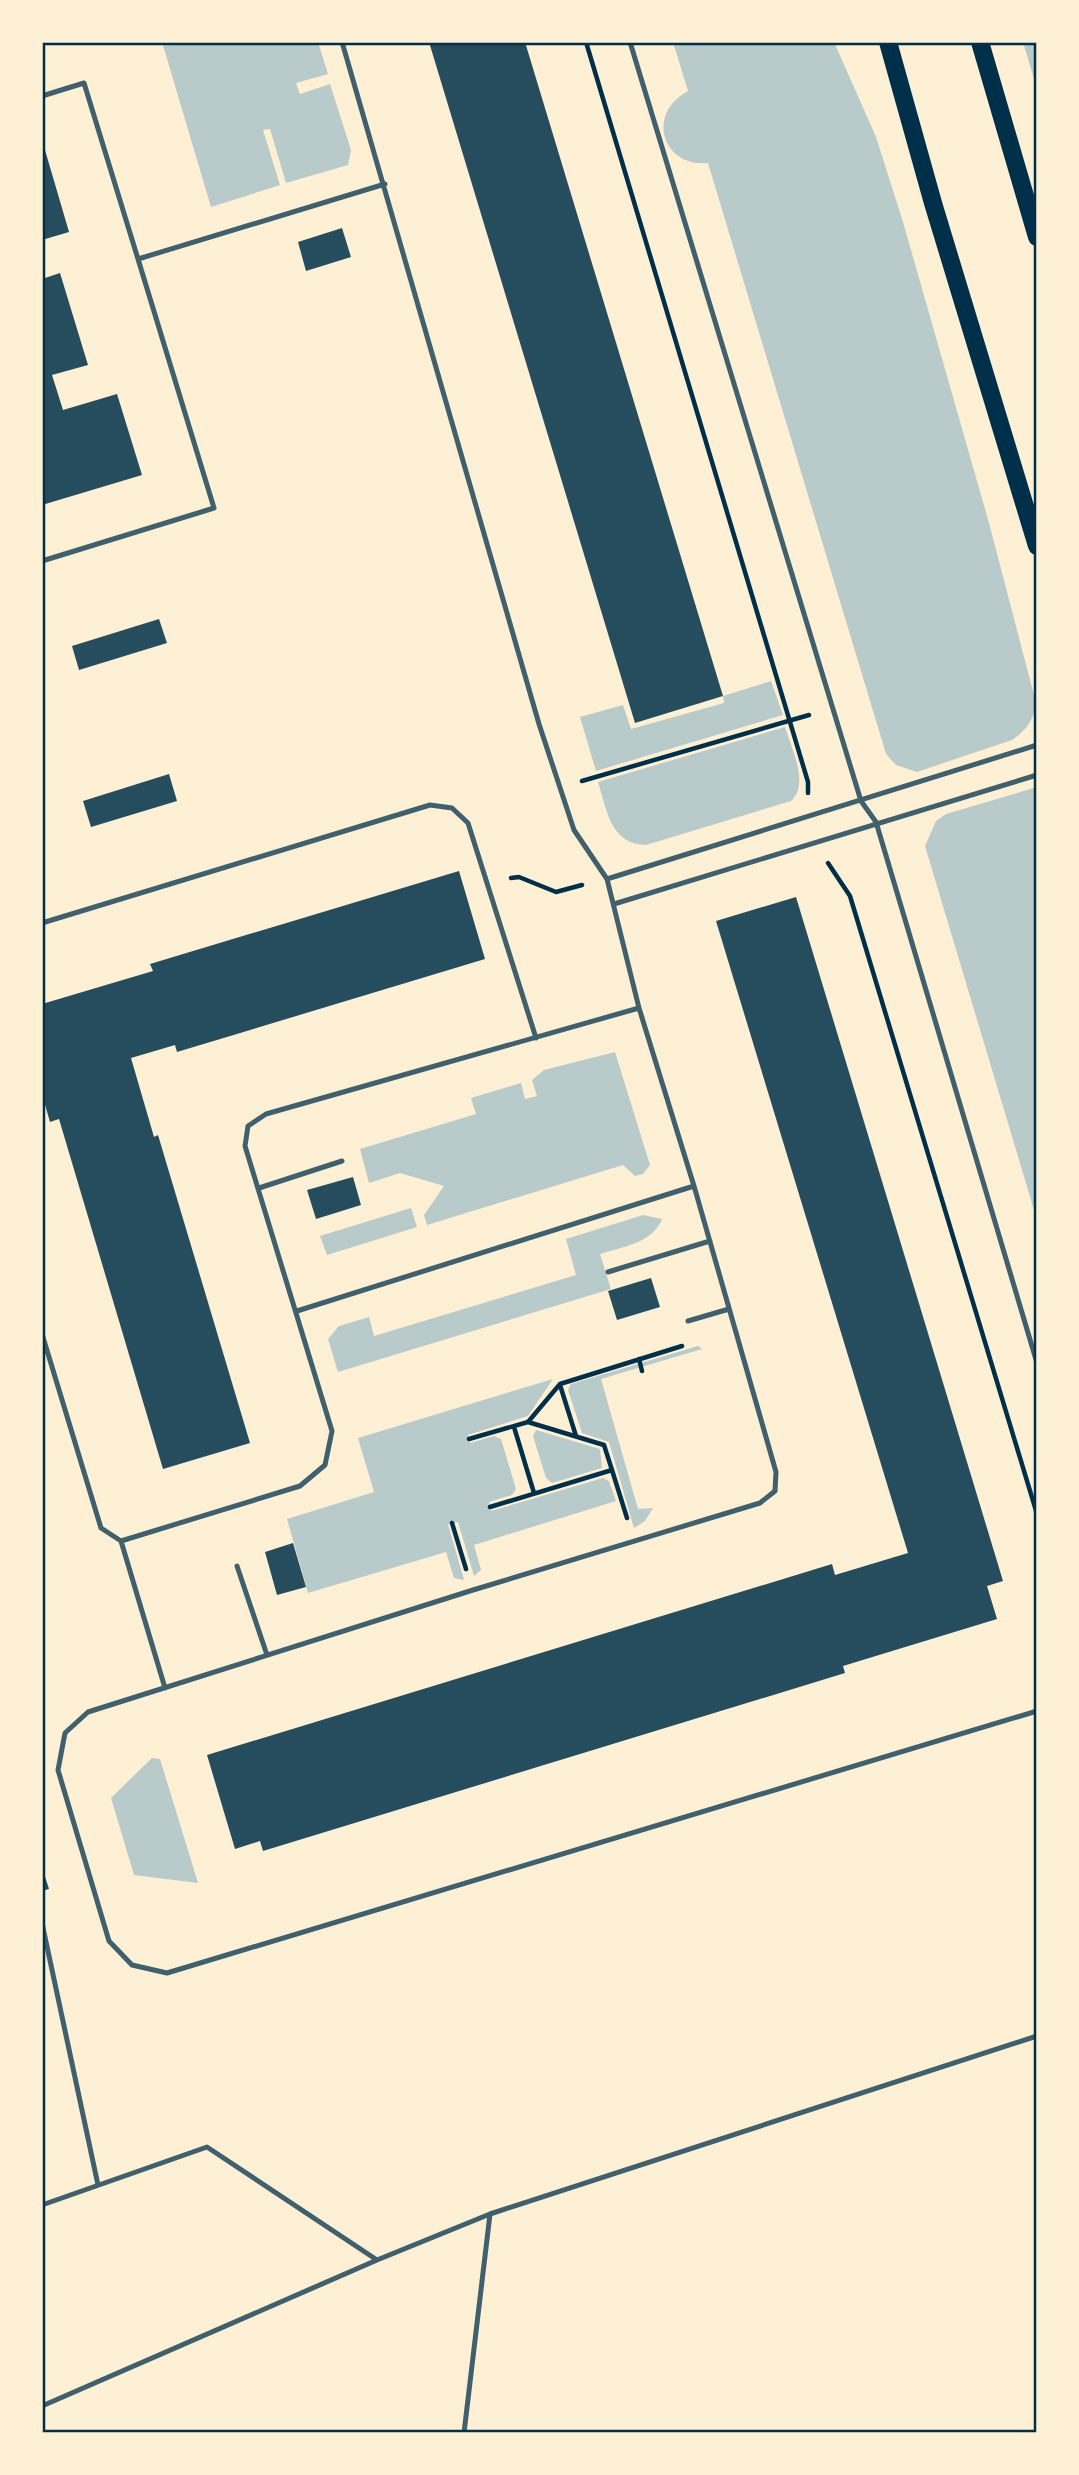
<svg xmlns="http://www.w3.org/2000/svg" width="1079" height="2475" viewBox="0 0 1079 2475" font-family="'Roboto Condensed',sans-serif">
	<style>
		.green { fill: #b9caca }
		.building { fill: #264d5e }
		.lines { fill: none; stroke-linecap: round; stroke-linejoin: round }
		.path { stroke: #003049; stroke-width: 4.5 }
		.service { stroke: #3f606c; stroke-width: 5 }
		.primary { stroke: #003049; stroke-width: 18 }
		.neatline { fill: none; stroke: #003049; stroke-width: 2.5 }
	</style>
	<rect width="100%" height="100%" fill="#fdf0d5"/>
	<path class="green" d="M162,42H318L328,74L296,83L300,94L330,84L351,150L348,165L286,183L270,129L263,130L280,185L211,207Z
		M673,42H834L876,137L903,222L989,523L1035,699C1036,718 1027,730 1012,740L917,772L896,765L886,754L708,163C663,168 645,114 688,91Z
		M1023,42H1037V89Z
		M771,681L783,715L596,771L580,717L623,705L631,729L724,703L723,696Z
		M785,727C791,747 810,785 791,801L646,845C610,844 607,810 598,782Z
		M1037,787V1220L925,846L936,821L946,814Z
		M615,1052L650,1165L643,1174L635,1176L623,1165L427,1225L424,1215L444,1186L400,1173L369,1183L360,1149L476,1114L471,1098L521,1083L525,1099L537,1096L532,1080L544,1070Z
		M411,1208L417,1227L327,1255L320,1236Z
		M643,1215L662,1219C653,1243 622,1247 600,1254L611,1289L338,1372L328,1339L339,1326L369,1317L374,1336L576,1275L566,1239Z
		M698,1346L702,1349L601,1379L638,1509L653,1508L645,1521L634,1528L609,1442L582,1433L568,1390L571,1384Z
		M553,1379L528,1416L468,1435L470,1443L494,1436L501,1439L516,1489L512,1495L489,1502L491,1511L603,1478L609,1481L616,1501L474,1545L481,1570L474,1576L458,1522L448,1524L464,1580L454,1578L446,1552L308,1593L287,1519L374,1492L358,1438Z
		M536,1430L600,1449L602,1468L552,1483L546,1478L533,1436Z
		M152,1758L160,1759L198,1883L134,1875L111,1798Z"/>
	<path class="building" d="M429,42H525L723,696L635,723Z
		M45,150L69,232L42,240V151Z
		M342,228L351,257L306,271L298,242Z
		M60,273L88,365L52,375L63,410L117,394L142,475L42,505V279Z
		M159,619L167,643L79,670L72,646Z
		M169,774L177,801L91,827L83,801Z
		M459,871L485,959L177,1052L175,1045L131,1058L154,1137L158,1135L250,1443L163,1469L59,1119L50,1122L42,1094V1004L153,971L150,964Z
		M796,897L1003,1581L987,1586L997,1619L843,1666L845,1673L263,1851L260,1841L235,1849L207,1755L832,1564L835,1575L908,1553L716,921Z
		M353,1177L361,1205L316,1219L307,1190Z
		M651,1278L660,1307L617,1320L608,1291Z
		M293,1543L306,1587L277,1595L265,1552Z
		M42,1867L49,1889L42,1891Z"/>
	<g class="lines">
		<path class="path" d="M586,42L808,782V793
			M582,781L809,715
			M828,863L850,896L1037,1514
			M511,878L519,877L556,892L582,885
			M639,1359L642,1371
			M560,1385L576,1436
			M528,1422L560,1384L682,1346
			M514,1427L534,1493
			M469,1439L528,1422L604,1445L612,1470
			M490,1507L612,1470L627,1518
			M452,1523L466,1569"/>
		<path class="service" d="M342,42L539,724L574,830L607,879L639,1008L694,1186L776,1472L775,1491L760,1503L473,1590L88,1712L65,1733L58,1770L109,1941L132,1965L167,1973L1037,1711
			M630,42L861,801L876,822L1037,1363
			M42,96L84,83L138,259L385,184
			M42,561L214,508L138,259
			M607,879L1037,745
			M614,904L1037,775
			M42,923L430,805L452,808L468,823L536,1038
			M259,1188L342,1161
			M608,1272L710,1241
			M297,1311L694,1186
			M688,1321L729,1309
			M42,1334L101,1528L121,1541L165,1688
			M121,1541L300,1486L325,1465L332,1431L245,1146L248,1126L266,1114L639,1008
			M237,1566L267,1655
			M42,1923L98,2185
			M42,2205L207,2147L377,2260L490,2214
			M42,2406L377,2260
			M464,2433L490,2214L1037,2036"/>
		<path class="primary" d="M888,42L933,203L1037,546
			M980,42L1037,237"/>
	</g>
	<rect width="1079" height="2475" fill="none" stroke="#fdf0d5" stroke-width="88"/>
	<rect x="44" y="44" width="991" height="2387" class="neatline"/>
</svg>
